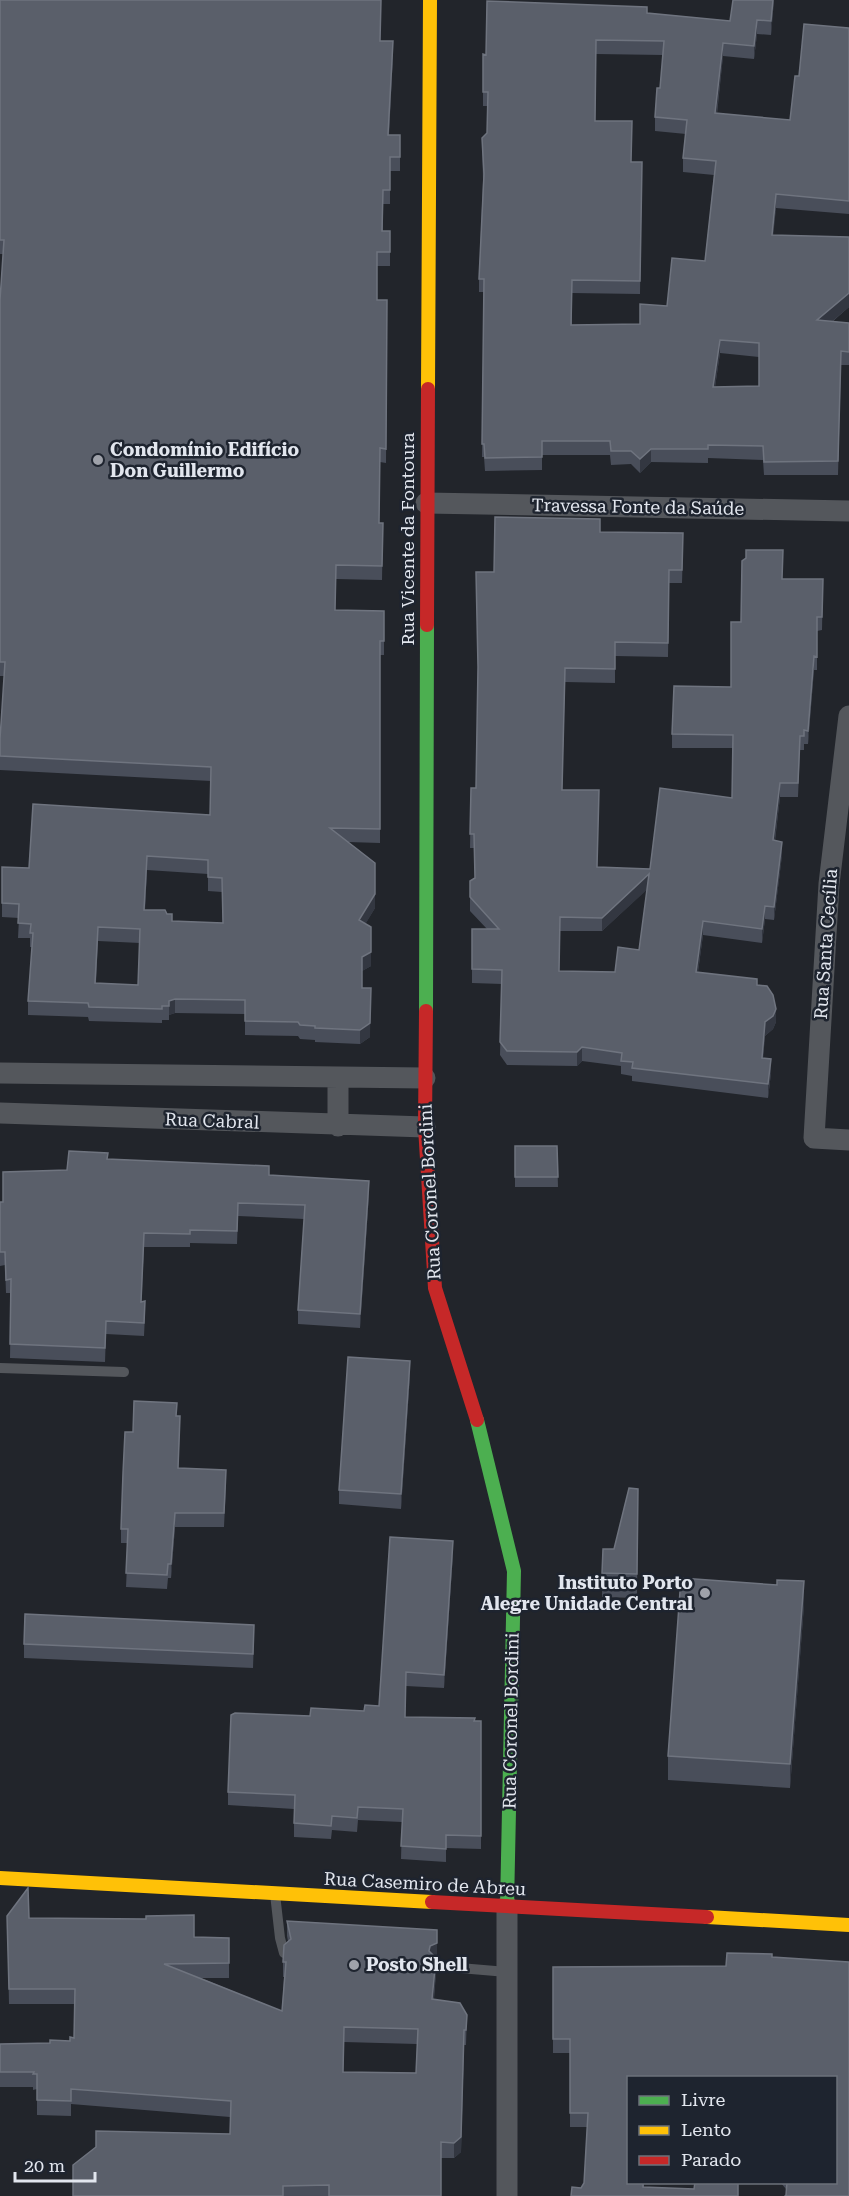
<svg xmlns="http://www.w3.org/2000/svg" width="849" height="2196" viewBox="0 0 849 2196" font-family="'Roboto Serif',serif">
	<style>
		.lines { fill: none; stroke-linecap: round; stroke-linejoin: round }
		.lane { stroke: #54575c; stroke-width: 10 }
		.street { stroke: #54575c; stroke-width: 21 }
		.fast { stroke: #4caf50; stroke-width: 14 }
		.slow { stroke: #ffc107; stroke-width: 14 }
		.jam { stroke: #c62828; stroke-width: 14 }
		.wall { fill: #494e5a; fill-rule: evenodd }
		.shaded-wall { fill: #333741 }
		.building { fill: #5a5f6a; stroke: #6f747f; stroke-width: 1.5; fill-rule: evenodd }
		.poi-dot { fill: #9fa2aa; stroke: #1e242f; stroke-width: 2 }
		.labels { text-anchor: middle; stroke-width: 5; stroke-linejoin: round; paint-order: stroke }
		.poi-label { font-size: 18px; font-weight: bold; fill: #e2e6ee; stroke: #1e242f; text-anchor: start }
		.street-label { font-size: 18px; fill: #e2e6ee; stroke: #1e242f }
	</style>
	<rect width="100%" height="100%" fill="#22252b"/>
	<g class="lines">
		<path class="lane" d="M0,1368L124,1372
			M275,1894L280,1938L284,1953
			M436,1966L507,1972"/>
		<path class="street" d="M426,503L849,511
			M849,716L829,884L814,1138L849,1140
			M0,1073L425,1078
			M338,1078V1126
			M0,1113L425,1127
			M507,2196V1906"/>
		<path class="fast" d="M426,1011L427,625
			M477,1420L514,1571L507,1906"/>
		<path class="slow" d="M428,389L430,0
			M0,1878L432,1902
			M707,1917L849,1925"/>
		<path class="jam" d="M427,625L428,389
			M426,1011L425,1127L435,1288L477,1420
			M432,1902L707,1917"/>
	</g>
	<path class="wall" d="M0,0L380,41L393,55L389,135H400V171H390V204H383V231H390V266H377V300H387L386,463L380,462L379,523H383L382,580L336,579L335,610L384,611V655H380V843L348,842L375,908L365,924L371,966L362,971V988L370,1037L360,1044L315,1042V1040L300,1039L298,1036L245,1035V1014L175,1013L169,1015V1020H162V1023L89,1021L88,1017L28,1015V1001L32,947H30V938H18L19,918L2,917V867L29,868L210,815L211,781L0,770V739L4,676H0V300L3,254H0ZM147,870L208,874V891L222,892L223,923L172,921L145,910ZM98,941L140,943L138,985L96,983Z
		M774,0L771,35L757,34L754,59L723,56L717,114L790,120L799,76L849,28V214L776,208L773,235L849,307L832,322L849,323V365H841L838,475H764L763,460L708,458V463L651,462L640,473L631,464L611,465L610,455H542V470L485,471L484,457H482L484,292H479V279L483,181L482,138L487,133L488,106H483V68L486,55L647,13L730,21ZM596,54L663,55L660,88L655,117V131L686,134L683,158V172L714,175L705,261L667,306L640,324L572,325V293L640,294L642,162H632L595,121ZM720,353L759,357V386L715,387Z
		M600,532L683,547L682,583H669L668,657L615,656V683L565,682L562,790L597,867L650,869L732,798L733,748H672V734L731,687L741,622L782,579H823L822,630L817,631V670H814L808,744H804V750H800L798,797H780L775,841L782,855L774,920L765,919L762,943L703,935L698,972L757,985L776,1022L773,1029L765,1036L763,1058L771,1073L768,1098L632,1081V1076L621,1074V1066L582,1061L577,1066L507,1065L500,1055L502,984L472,983V929H487L470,911V881L475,878L474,848H470L471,788H476ZM647,889L639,950L615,972L559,971L560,931H602Z
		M515,1146H557L558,1187H515Z
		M108,1160L269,1175L369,1194L360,1328L298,1324V1310L304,1219L238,1216L237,1244L190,1243V1247H144L141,1301L145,1315L144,1336L106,1334L105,1362L10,1358L11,1293H6L5,1265L0,1266V1202H3L67,1170Z
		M410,1375L401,1509L339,1504V1490Z
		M177,1416L180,1430L178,1468L226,1484L224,1527H175L171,1578H168L167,1589L126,1587L128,1543H121V1529L133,1432Z
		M638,1489L637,1598L602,1597L603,1549H614Z
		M453,1554L444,1688L406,1686L405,1717L481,1721V1849L446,1848V1862L401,1859L402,1822L358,1820L357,1832L332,1830L331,1839L294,1837V1809L228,1805V1792L310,1716L364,1711L379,1706Z
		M804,1605L790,1788L668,1780V1756Z
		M254,1639L253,1668L24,1658V1644Z
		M7,1916L194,1937L229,1938V1978H201L282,2011L284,1977H283V1962L288,1941L287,1936V1921L437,1945V1959H436V1973L434,1999L467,2015L466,2045H464L461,2152L454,2158H441V2196H73L230,2134V2117L71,2104V2116L37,2115V2089L33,2090V2087H0V2044L50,2043L70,2041L74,2038V2004H9ZM344,2042L417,2044L416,2073L343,2072Z
		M727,1953L772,1954V1957L849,1962V2196H785L786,2195V2189L780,2182H836V2078H628V2182H644V2187L694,2189L695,2182H738V2196H571L572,2187L581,2188L584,2183L587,2127H570V2053H553V1967L726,1966Z"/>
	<path class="shaded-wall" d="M773,0H774L771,35V21Z
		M757,20V34L754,59V46Z
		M393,41V55L388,149V135Z
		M723,43V56L715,127V113Z
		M776,194V208L772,249V235Z
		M849,293V307L817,334V320Z
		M720,340V353L713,401V387Z
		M651,449V462L640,473V459Z
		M814,656V670L808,744V731Z
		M780,783V797L773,854V840Z
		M782,842V855L774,920V907Z
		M147,856V870L144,924V910Z
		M375,863V908L359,935V920Z
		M649,874V888L602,931V918Z
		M765,906V919L762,943V929Z
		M703,921V935L696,986V972Z
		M371,952V966L362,971V957Z
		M371,988L370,1037L360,1044V1030Z
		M175,999V1013L169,1015V1001Z
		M776,1009V1022L773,1029L765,1036L762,1072V1058L765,1022Z
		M582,1047V1061L577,1066V1052Z
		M771,1059V1073L768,1098V1084Z
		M369,1181V1194L360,1328V1314Z
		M144,1233V1247L141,1315V1302Z
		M410,1361V1375L401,1509V1494Z
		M175,1513V1527L171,1578V1564Z
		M453,1541V1554L444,1688V1675Z
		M804,1581V1605L790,1788V1764Z
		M437,1930V1959H436V1973L432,2014L429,1951Z
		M464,2045L461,2152L454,2158V2143Z"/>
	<path class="building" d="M0,0H381L380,41H393L388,135H400V157H390V190H383L382,231H390V252H377V300H387L386,449L380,448L379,523H383L382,566L336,565L335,610L384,611V641H380V829L330,828L375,863V894L359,920L371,927V952L362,957V988H371L370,1023L360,1030L315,1028V1026L300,1025L298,1022L245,1021V1000L175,999L169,1001V1006H162V1009L89,1007L88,1003L28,1001L33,933H30L31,924L18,923L19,904L2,903V867L29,868L33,804L210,815L211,767L0,756V739L5,662H0V300L4,240H0ZM147,856L208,860V877L222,878L223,923L172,921V914H167L165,910H144ZM98,927L140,929L138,985L95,983Z
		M733,0H773L771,21L757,20L754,46L723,43L715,113L790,120L795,76H799L804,24L849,28V201L776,194L772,235L849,237V293L817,320L849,323V352L841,351L838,461L764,462L763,446L708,445V449H651L640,459L631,451H611L610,441H542V457L485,458L484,444H482L484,279H479L484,174L482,138L487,133L488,92H483V54L486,55L487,1L647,7V13L730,21ZM596,40L664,41L660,88H657L655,117L687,120L683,158L716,161L705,261L672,258L667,306L640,304V324L571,325L572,280L640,281L642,162H631L632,121H595ZM720,340L759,343V386L713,387Z
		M495,517L600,519V532L683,533L682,570H669L668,643L615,642V669L565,668L562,790H599L597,867L650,869L660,788L732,798L733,735L672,734L674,686L731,687V622H741L742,561L746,558V550H783L782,579H823L822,617H817V657L814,656L808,731L804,730V736H800L798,783H780L773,840L782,842L774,907L765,906L762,929L703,921L696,972L757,979V985L767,986L773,995L776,1009L773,1016L765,1022L762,1058L771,1059L768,1084L632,1068L633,1062L621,1061L622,1053L582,1047L577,1052L507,1051L500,1042L502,970L472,969V929H499L470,897V881L475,878L474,834H470L471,788H476L478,667L476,572H494ZM649,874L639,950L618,947L615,972L559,971L560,917L602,918Z
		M515,1146H557L558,1177H515Z
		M69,1151L108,1153L107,1159L269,1166V1175L369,1181L360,1314L298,1310L305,1205L238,1203L237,1231L190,1230V1234L144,1233L141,1302L145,1301L144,1323L106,1321L105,1348L10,1344L11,1279L6,1280L5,1252H0V1202H3V1172L67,1170Z
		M348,1357L410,1361L401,1494L339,1490Z
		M134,1401L177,1403L176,1416H180L178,1468L226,1470L224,1513H175L171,1564H168L167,1575L126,1573L128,1529H121L123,1473L125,1432H133Z
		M629,1488L638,1489L637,1574L602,1573L603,1549H614Z
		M390,1537L453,1541L444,1675L406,1672L405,1717L475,1718L474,1721H481V1836L446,1835V1849L401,1846L403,1809L358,1807L357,1818L332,1816L331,1826L294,1823L295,1795L228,1792L231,1715L235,1713L310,1716L311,1708L364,1711L365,1705L379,1706Z
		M681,1578L777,1585V1580L804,1581L790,1764L668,1756Z
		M25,1614L254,1625L253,1654L24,1644Z
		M28,1888L29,1918L146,1919V1916L194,1915V1937L229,1938V1963L164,1964L282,2011L286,1962H283L284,1945L291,1939L287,1921L437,1930V1943L430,1946L429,1951L436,1958L432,1999L460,2003L467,2015L466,2030H464L461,2137L454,2143L441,2142V2196H329V2185L283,2186V2196H73V2165L96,2147V2131L230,2134L231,2101L71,2089V2101L37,2100V2074H33L34,2072H0V2044L50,2043V2040L70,2041V2037L74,2038L75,1989H9L7,1916ZM344,2027L418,2029L416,2073L343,2072Z
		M727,1953L772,1954V1957L849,1962V2196H785L786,2195L787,2182H836V2078H628V2182H643V2187L694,2189L695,2182H738V2196H571L572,2187L581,2188L584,2183L588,2113H570V2039H553V1967L726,1966Z"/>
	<g class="poi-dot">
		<circle cx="98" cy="460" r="6"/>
		<circle cx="705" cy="1593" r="6"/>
		<circle cx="354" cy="1965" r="6"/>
	</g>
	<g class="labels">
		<g class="poi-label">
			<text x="110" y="456">Condomínio Edifício<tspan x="110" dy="21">Don Guillermo</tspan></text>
			<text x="693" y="1589" text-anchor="end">Instituto Porto<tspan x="693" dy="21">Alegre Unidade Central</tspan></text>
			<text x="366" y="1971">Posto Shell</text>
		</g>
		<g class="street-label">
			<text transform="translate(638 507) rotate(1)" y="6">Travessa Fonte da Saúde</text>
			<text transform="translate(408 539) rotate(-90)" y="6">Rua Vicente da Fontoura</text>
			<text transform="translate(826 944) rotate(-86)" y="6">Rua Santa Cecília</text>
			<text transform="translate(212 1121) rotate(2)" y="6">Rua Cabral</text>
			<text transform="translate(430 1192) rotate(-93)" y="6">Rua Coronel Bordini</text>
			<text transform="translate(511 1721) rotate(-89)" y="6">Rua Coronel Bordini</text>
			<text transform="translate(425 1884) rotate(3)" y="6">Rua Casemiro de Abreu</text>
		</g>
	</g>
	<rect x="627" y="2076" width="210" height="108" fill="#1e242f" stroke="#6c727b" stroke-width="1.5"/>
	<rect x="639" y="2096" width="30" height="9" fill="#4caf50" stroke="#6c727b" stroke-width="1.5"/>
	<text x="681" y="2106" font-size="18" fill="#e2e6ee">Livre</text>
	<rect x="639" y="2126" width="30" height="9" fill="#ffc107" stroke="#6c727b" stroke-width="1.5"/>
	<text x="681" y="2136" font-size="18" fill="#e2e6ee">Lento</text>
	<rect x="639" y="2156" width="30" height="9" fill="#c62828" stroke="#6c727b" stroke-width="1.5"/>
	<text x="681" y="2166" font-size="18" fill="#e2e6ee">Parado</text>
	<path d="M15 2172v9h80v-9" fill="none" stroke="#e2e6ee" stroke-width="3"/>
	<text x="24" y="2172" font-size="18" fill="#e2e6ee" stroke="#1e242f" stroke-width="4.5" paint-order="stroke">20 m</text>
</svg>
